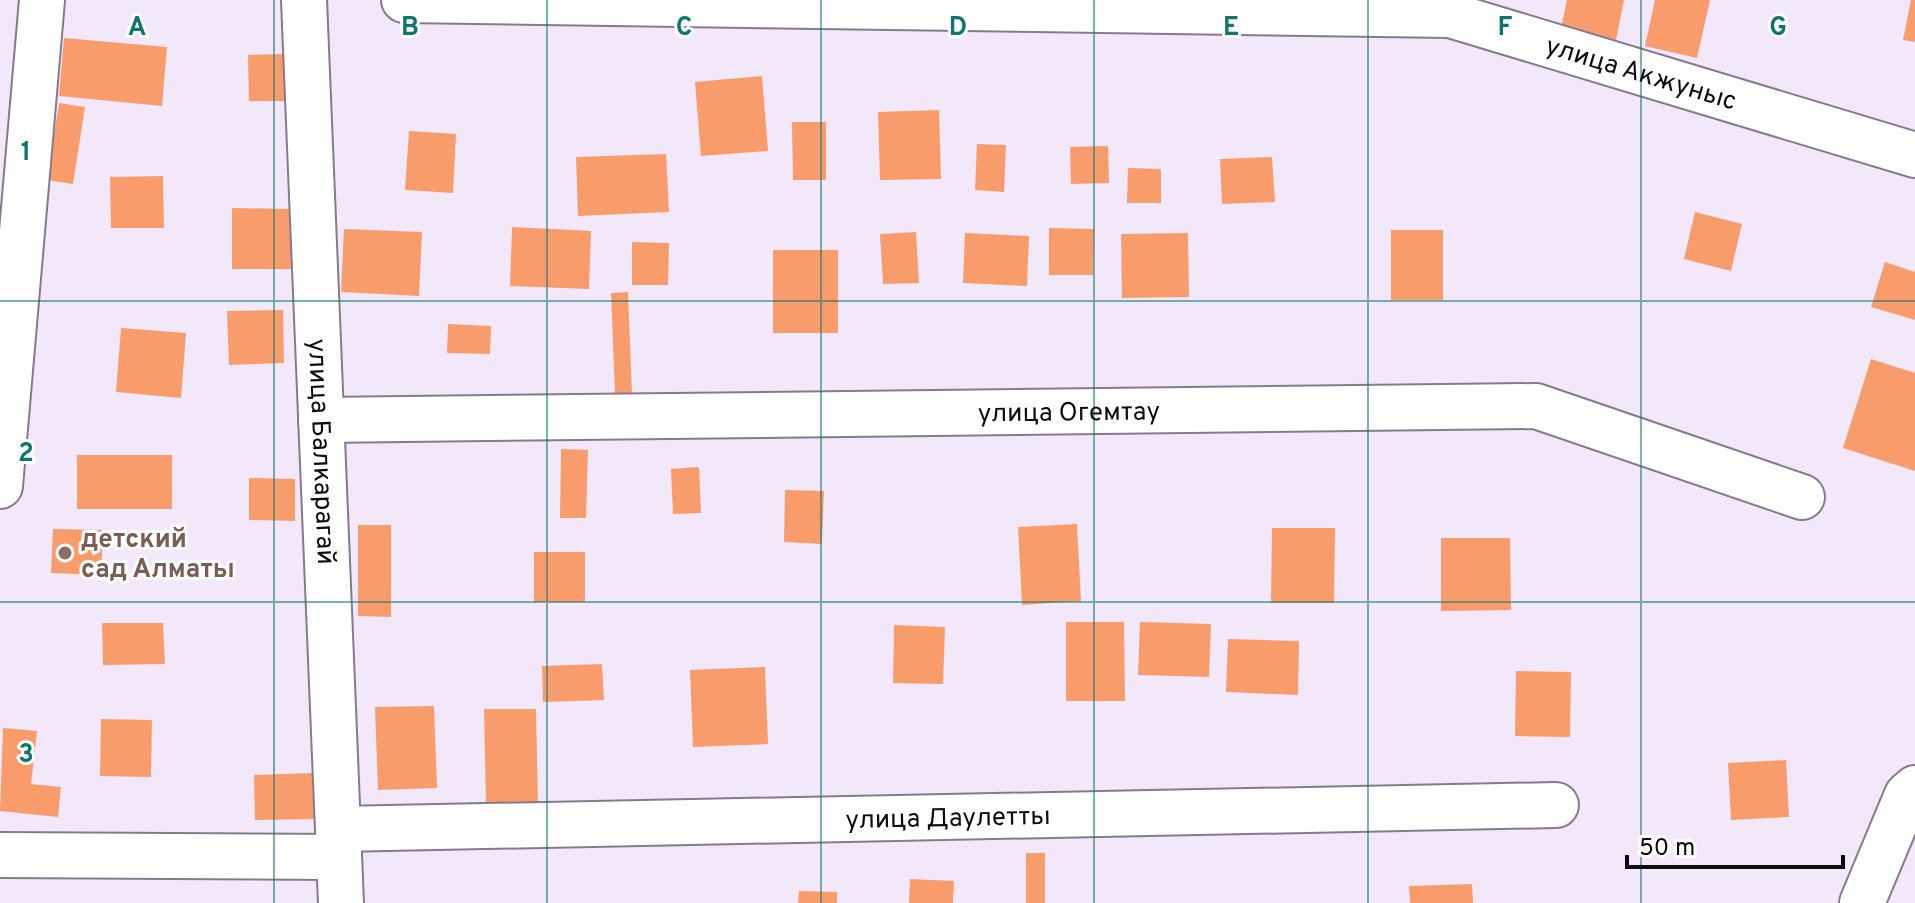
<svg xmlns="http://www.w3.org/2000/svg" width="1915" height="903" viewBox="0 0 1915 903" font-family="Overpass,sans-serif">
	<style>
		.building { fill: #f99c6c }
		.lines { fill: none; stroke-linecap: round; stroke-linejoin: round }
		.minor-casing { stroke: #847b8c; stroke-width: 48 }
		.minor { stroke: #fff; stroke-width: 44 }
		.grid { fill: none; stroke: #0f766e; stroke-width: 2; stroke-opacity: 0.55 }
		.education-dot { fill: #8d6e63; stroke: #fff; stroke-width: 3 }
		.labels { text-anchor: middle; stroke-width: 6; stroke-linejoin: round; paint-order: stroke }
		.street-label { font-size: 26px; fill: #0e0b11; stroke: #fff }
		.education-label { font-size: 26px; font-weight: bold; fill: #785e54; stroke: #fff; text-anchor: start }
		.grid-label { font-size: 26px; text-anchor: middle; font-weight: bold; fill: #0f766e; stroke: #fff; stroke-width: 6; stroke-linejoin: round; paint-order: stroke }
	</style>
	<rect width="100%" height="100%" fill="#f2e8fa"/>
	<path class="building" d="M1567,0H1624L1616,40L1561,28Z
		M1655,0H1710L1697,58L1645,46Z
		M1911,0H1915V42L1903,40Z
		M64,38L167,47L162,106L59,96Z
		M290,54L291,101H249L248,55Z
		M762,76L768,151L701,156L695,82Z
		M59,103L85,107L73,184L47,180Z
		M939,110L941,179L880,180L878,112Z
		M792,122H826V180H793Z
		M409,131L456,134L453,193L405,190Z
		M977,144L1006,145L1004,192L975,190Z
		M1108,146L1109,183L1071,184L1070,147Z
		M666,154L669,212L578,216L576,157Z
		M1272,157L1275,202L1222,204L1220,159Z
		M1128,168L1161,169V203H1127Z
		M163,176L164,228H111L110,177Z
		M232,208L292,209V269H232Z
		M1695,212L1742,224L1731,271L1684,259Z
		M512,227L591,231L589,289L510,286Z
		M1049,228L1094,229L1093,275H1049Z
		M344,229L422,232L419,296L341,292Z
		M1391,230H1443V300H1391Z
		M916,232L919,283L883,284L880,234Z
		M965,233L1029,236L1027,286L963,283Z
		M1188,233L1189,297L1122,298L1121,234Z
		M632,242L669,243L668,285H632Z
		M773,250H838V333H773Z
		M1885,262L1915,272V320L1871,307Z
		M628,292L632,394H615L611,293Z
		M283,310L284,363L229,365L227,311Z
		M448,324L491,326L490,354L447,353Z
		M121,328L186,333L181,398L116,392Z
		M1871,359L1915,373V471L1843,448Z
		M561,449L588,450L586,518H560Z
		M77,455H172V509H77Z
		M699,467L701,513L673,514L671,469Z
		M249,478L295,479V521L249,520Z
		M785,490L824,491L822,544L784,542Z
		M1077,524L1081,601L1022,605L1018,527Z
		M358,525H391V617L358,616Z
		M1272,528H1335L1334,603H1271Z
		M53,529L103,530L101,575L51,573Z
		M1441,538H1510L1511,610L1441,611Z
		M534,552H585V602H534Z
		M1066,622H1124L1125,701H1066Z
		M1140,622L1211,624L1209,677L1138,675Z
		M102,623H163L165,664L103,665Z
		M894,625L945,627L943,684L893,683Z
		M1228,639L1299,641L1298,695L1226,692Z
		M602,664L604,700L543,702L542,666Z
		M765,667L768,744L693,747L690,670Z
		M1516,671L1571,672L1570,737L1515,736Z
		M434,706L437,788L378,790L375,707Z
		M484,709H536L538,805L486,806Z
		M101,719L152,720L151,777L100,776Z
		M3,728L37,731L31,784L61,787L58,817L0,811Z
		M1786,760L1789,817L1731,820L1728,763Z
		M314,773L315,819L255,820L254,775Z
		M1026,853H1045V903H1026Z
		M910,879L954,881L953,903H909Z
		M1472,884L1473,903H1410L1409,886Z
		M799,891L837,892V903H798Z"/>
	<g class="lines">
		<g class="minor-casing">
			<g id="minor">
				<path id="s1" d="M304,0L341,903"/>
				<path id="s2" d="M404,0L1450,15L1915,155"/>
				<path id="s3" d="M321,420L1536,406L1802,497"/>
				<path d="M0,486L42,0"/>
				<path id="s4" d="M338,829L1556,805"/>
				<path d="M0,855L339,857"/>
				<path d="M1862,903L1907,795L1915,788"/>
			</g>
		</g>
		<use href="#minor" class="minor"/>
	</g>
	<path class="grid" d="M274,0V903M547,0V903M821,0V903M1094,0V903M1368,0V903M1641,0V903M0,301H1915M0,602H1915"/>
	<circle class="education-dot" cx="65" cy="553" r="8"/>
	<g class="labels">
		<g class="street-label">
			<text dy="9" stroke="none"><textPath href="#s2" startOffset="1246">улица Акжуныс</textPath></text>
			<text dy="9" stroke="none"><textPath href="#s3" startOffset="748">улица Огемтау</textPath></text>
			<text dy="9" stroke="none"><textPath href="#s1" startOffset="452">улица Балкарагай</textPath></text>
			<text dy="9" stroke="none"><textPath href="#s4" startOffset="610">улица Даулетты</textPath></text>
		</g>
		<g class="education-label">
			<text x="81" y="547">детский<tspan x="81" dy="30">сад Алматы</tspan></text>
		</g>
	</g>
	<g class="grid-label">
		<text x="137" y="35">A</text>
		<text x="410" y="35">B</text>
		<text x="684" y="35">C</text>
		<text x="958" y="35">D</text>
		<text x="1231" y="35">E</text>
		<text x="1505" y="35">F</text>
		<text x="1778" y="35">G</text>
		<text x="26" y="160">1</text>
		<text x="26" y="461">2</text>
		<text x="26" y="762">3</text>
	</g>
	<path d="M1627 855v12h216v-12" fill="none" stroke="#0e0b11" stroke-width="4"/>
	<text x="1639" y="855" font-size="24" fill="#0e0b11" stroke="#ffffff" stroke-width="6" paint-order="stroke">50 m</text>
</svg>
